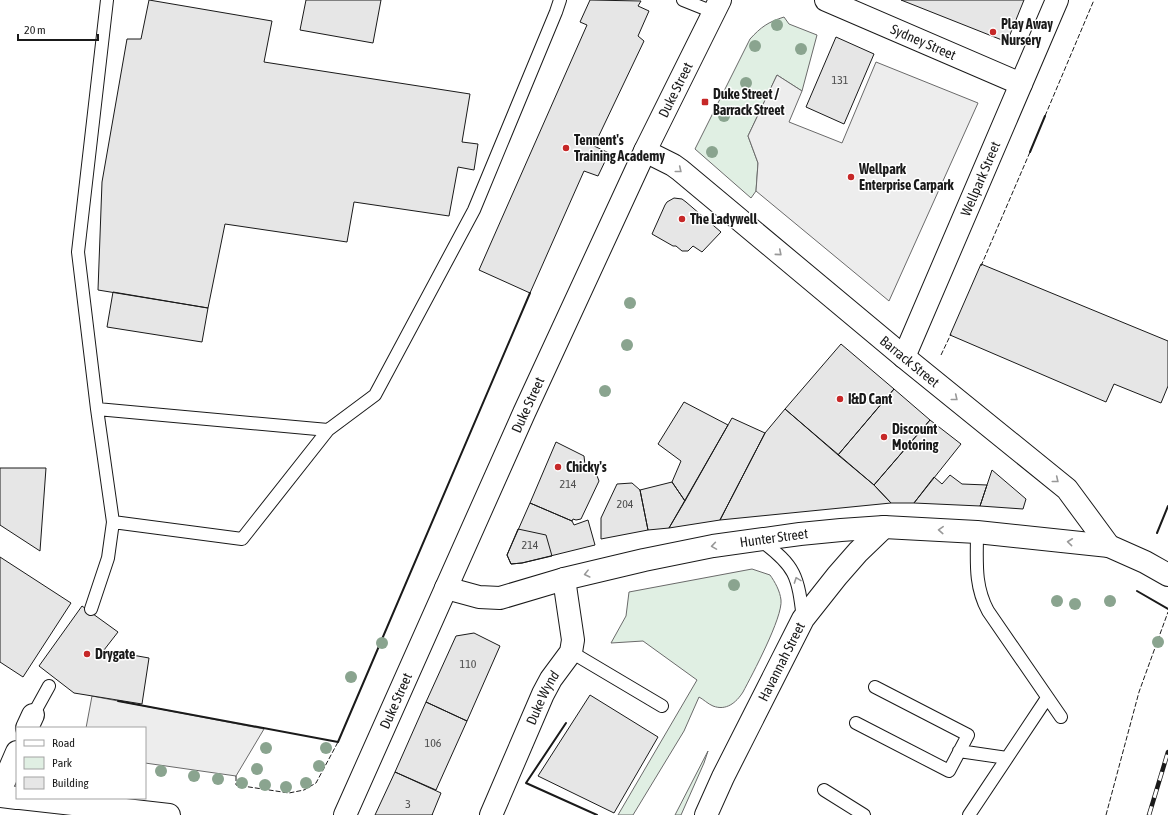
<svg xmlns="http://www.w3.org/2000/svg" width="1168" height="815" viewBox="0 0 1168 815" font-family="'Asap Condensed',sans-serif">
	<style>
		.green { fill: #e0efe3; stroke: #6a6a6a }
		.parking { fill: #ededed; stroke: #6a6a6a }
		.building { fill: #e6e6e6; stroke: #1a1a1a }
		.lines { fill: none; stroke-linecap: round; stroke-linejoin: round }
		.lane-casing { stroke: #1a1a1a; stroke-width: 14 }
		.street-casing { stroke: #1a1a1a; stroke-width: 24 }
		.secondary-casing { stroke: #1a1a1a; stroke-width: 24 }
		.lane { stroke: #fff; stroke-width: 12 }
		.street { stroke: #fff; stroke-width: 22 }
		.secondary { stroke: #fff; stroke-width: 22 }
		.rail-casing { stroke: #1a1a1a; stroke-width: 4.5 }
		.rail { stroke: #fff; stroke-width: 3; stroke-dasharray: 9; stroke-linecap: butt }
		.fence { stroke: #1a1a1a; stroke-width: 1; stroke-dasharray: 5 2; stroke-linecap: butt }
		.wall { stroke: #1a1a1a; stroke-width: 2 }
		.tree { fill: #8aa48f }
		.oneway { stroke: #989898 }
		.poi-dot { fill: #c62828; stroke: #fff; stroke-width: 1.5 }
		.labels { text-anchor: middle; stroke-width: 3; stroke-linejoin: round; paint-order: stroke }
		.number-label { font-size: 12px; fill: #4d4d4d }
		.poi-label { font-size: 14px; font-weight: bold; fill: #1a1a1a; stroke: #fff; text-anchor: start }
		.street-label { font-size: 14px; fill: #1a1a1a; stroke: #fff }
	</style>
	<rect width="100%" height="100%" fill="#fff"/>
	<path class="green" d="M784,17L789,24L817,35L802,91L777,75L748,136L758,163L756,191L751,198L695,149L750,39C761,27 768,22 784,17Z
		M752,569L770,575C775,582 780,591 781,600C783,617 752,675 743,692C736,703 726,711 713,706C708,704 703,699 699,697L684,731L633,815H618L697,680L643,641L611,643L626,616L629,592Z
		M708,751L704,763L681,815H675Z"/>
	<path class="parking" d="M876,62L978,103L889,301L756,191L758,163L748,136L777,75L802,91L789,122L842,143Z
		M92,696L264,729L236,776L145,763V728H86Z"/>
	<path class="building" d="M149,0L272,21L264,62L470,94L462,142L478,144L474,170L458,167L449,216L354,202L347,242L225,224L208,308L98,290L102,182L127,39H141Z
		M306,0H381L373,43L300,30Z
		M590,0L641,1L638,6L649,11L638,36L644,41L594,146L609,153L598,176L584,171L530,293L479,270L587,25L580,22Z
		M901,0H1024L1007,42Z
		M836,37L874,54L844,124L806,107Z
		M674,198L682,199L686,202L721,232L702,252L693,246L688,251H682L676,246H673L652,234L665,205L667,202Z
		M981,264L1168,341V386L1161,403L1114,384L1106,402L950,335Z
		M113,292L208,308L202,342L107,327Z
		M841,344L894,389L838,455L785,409Z
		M894,389L930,420L874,485L838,455Z
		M684,402L728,425L685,501L672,482L681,461L658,444Z
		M785,409L874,485L891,503L720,520L765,433Z
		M732,418L765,433L720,520L669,528Z
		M930,420L961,444L914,503H891L874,485Z
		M556,442L584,456L585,465L594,468L599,481L581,519L576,520L573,519L572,521L530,503Z
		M0,468H46L40,551L0,525Z
		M992,470L1026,499L1023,509L980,506Z
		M950,475L962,484L987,485L980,506L914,503L934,477L942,484Z
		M672,482L685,501L669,528L648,530L640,490Z
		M632,483L640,490L648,530L601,539V518L617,484Z
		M530,503L572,521L574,525L588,520L595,545L522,563L511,564L507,555Z
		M518,529L546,535L552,556L522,563L511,564L507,555Z
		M0,557L71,603L23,677L0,662Z
		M82,606L118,632L104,650L149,658L142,704L74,693L39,666Z
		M474,633L500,646L467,721L426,702L456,636Z
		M590,695L658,737L614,813L538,776Z
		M426,702L467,721L436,790L395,772Z
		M395,772L441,793L432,815H433H375Z"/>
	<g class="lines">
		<g class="lane-casing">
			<path id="lane" d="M683,0L713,12
				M97,409L328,430L375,395L474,210L556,12L560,0
				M113,522L242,539L328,430
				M977,532C977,561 974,585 988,611L1061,717
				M760,540C796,566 798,576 803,619
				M91,609L108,558L113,522L97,409L78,252L107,0
				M571,652L662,706
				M33,715L49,686
				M856,723L949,771L968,735L875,687
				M959,751L1007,758
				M824,790L864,815
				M969,815L1047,698"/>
		</g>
		<g class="street-casing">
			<g id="street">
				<path id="s1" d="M826,0L1021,84"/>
				<path id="s2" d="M645,151L673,165L680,170L904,357L1067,489L1109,546L1145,562L1168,575"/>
				<path id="s3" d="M904,357L1057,0"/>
				<path id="s4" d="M446,588L479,597L500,598L564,579L644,560L713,546L800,534L841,530L884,527L977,532L1109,546"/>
				<path d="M27,728L33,715"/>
				<path d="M0,791L17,752"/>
				<path id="s5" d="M491,815L543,694L551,679L571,652L573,640L564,579"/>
				<path id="s6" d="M706,815L723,777L803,619L837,576L858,552L884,527"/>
			</g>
		</g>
		<g class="secondary-casing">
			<g id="secondary">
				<path d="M0,796L17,798"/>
				<path d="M20,798L169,815"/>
				<path id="s7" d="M345,815L524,413L645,151L720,0"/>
			</g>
		</g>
		<use href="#lane" class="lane"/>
		<use href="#street" class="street"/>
		<use href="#secondary" class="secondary"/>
		<g class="rail-casing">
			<path id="rail" d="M1149,815L1168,752"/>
		</g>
		<use href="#rail" class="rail"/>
		<path class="fence" d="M1045,116L1094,0
			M981,266L1030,152
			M941,355L951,334
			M236,776V785L289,793L304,790L316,783L338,742
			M1106,815L1139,692L1168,612"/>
		<path class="wall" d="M1030,152L1045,116
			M1157,533L1168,506
			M1137,591L1168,609
			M118,701L338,742L530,293
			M566,723L526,783L597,815"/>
	</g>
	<g class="tree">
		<circle cx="777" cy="25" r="6"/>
		<circle cx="755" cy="46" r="6"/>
		<circle cx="801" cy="49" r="6"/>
		<circle cx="746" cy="83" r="6"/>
		<circle cx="724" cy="116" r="6"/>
		<circle cx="712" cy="152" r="6"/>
		<circle cx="630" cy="303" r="6"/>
		<circle cx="627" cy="345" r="6"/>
		<circle cx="605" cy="391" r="6"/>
		<circle cx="734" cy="585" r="6"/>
		<circle cx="1057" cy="601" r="6"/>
		<circle cx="1110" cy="601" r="6"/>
		<circle cx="1075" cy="604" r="6"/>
		<circle cx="1158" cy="642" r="6"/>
		<circle cx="382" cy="643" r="6"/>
		<circle cx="351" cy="677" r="6"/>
		<circle cx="266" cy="748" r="6"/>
		<circle cx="326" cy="748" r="6"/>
		<circle cx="319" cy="766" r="6"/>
		<circle cx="257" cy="769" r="6"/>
		<circle cx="161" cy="771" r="6"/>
		<circle cx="194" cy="776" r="6"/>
		<circle cx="218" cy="779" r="6"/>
		<circle cx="242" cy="783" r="6"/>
		<circle cx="306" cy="783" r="6"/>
		<circle cx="265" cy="785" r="6"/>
		<circle cx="286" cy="787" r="6"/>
	</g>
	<defs><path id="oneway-chevron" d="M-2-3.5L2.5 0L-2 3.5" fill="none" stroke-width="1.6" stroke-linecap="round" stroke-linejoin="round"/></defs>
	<g class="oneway">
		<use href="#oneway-chevron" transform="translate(679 170) rotate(39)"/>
		<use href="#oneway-chevron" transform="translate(779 253) rotate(40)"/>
		<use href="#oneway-chevron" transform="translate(955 398) rotate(39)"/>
		<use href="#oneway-chevron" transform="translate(1056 480) rotate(39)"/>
		<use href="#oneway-chevron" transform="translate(941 530) rotate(-177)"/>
		<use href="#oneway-chevron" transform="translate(1070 542) rotate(-174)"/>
		<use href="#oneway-chevron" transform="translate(714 546) rotate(171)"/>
		<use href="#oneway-chevron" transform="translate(587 574) rotate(166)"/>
		<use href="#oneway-chevron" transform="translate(797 580) rotate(-110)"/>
	</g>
	<g class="poi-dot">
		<circle cx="993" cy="32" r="4"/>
		<rect x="701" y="98" width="8" height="8" rx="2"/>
		<circle cx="566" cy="148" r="4"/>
		<circle cx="851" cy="177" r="4"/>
		<circle cx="682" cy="219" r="4"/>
		<circle cx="840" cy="399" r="4"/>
		<circle cx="884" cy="437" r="4"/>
		<circle cx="558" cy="467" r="4"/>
		<circle cx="87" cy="654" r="4"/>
	</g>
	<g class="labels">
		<g class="number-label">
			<text x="840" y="84">131</text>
			<text x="568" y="488">214</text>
			<text x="625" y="508">204</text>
			<text x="530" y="549">214</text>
			<text x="468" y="668">110</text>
			<text x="433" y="747">106</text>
			<text x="408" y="808">3</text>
		</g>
		<g class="poi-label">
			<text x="1001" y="29">Play Away<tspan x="1001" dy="16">Nursery</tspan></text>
			<text x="713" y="99">Duke Street /<tspan x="713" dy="16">Barrack Street</tspan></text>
			<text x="574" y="145">Tennent's<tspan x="574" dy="16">Training Academy</tspan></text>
			<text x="859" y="174">Wellpark<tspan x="859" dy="16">Enterprise Carpark</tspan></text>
			<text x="690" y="224">The Ladywell</text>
			<text x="848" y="404">I&amp;D Cant</text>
			<text x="892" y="434">Discount<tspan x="892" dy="16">Motoring</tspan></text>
			<text x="566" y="472">Chicky's</text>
			<text x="95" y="659">Drygate</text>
		</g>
		<g class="street-label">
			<text dy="5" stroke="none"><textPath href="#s1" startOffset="106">Sydney Street</textPath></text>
			<text dy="5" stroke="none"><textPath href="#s7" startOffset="797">Duke Street</textPath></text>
			<text dy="5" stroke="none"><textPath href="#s3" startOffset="194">Wellpark Street</textPath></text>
			<text dy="5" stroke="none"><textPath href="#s2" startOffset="339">Barrack Street</textPath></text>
			<text dy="5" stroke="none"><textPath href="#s7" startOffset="449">Duke Street</textPath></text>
			<text dy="5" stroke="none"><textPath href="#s4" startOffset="336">Hunter Street</textPath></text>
			<text dy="5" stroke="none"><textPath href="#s6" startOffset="171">Havannah Street</textPath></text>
			<text dy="5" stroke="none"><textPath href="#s5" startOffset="128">Duke Wynd</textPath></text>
			<text dy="5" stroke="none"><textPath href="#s7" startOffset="125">Duke Street</textPath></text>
		</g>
	</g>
	<rect x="16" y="727" width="130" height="72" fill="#ffffff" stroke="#a3a3a3"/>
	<rect x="24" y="740" width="20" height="6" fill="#ffffff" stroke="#a3a3a3"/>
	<text x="52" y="747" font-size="12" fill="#1a1a1a">Road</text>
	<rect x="24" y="757" width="20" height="12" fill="#e0efe3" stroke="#a3a3a3"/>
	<text x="52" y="767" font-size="12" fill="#1a1a1a">Park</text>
	<rect x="24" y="777" width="20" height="12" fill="#e6e6e6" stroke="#a3a3a3"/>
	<text x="52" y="787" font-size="12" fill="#1a1a1a">Building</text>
	<path d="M18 34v6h80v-6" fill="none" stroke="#1a1a1a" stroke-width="2"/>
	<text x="24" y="34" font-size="12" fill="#1a1a1a" stroke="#ffffff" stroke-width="3" paint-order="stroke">20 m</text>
</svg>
